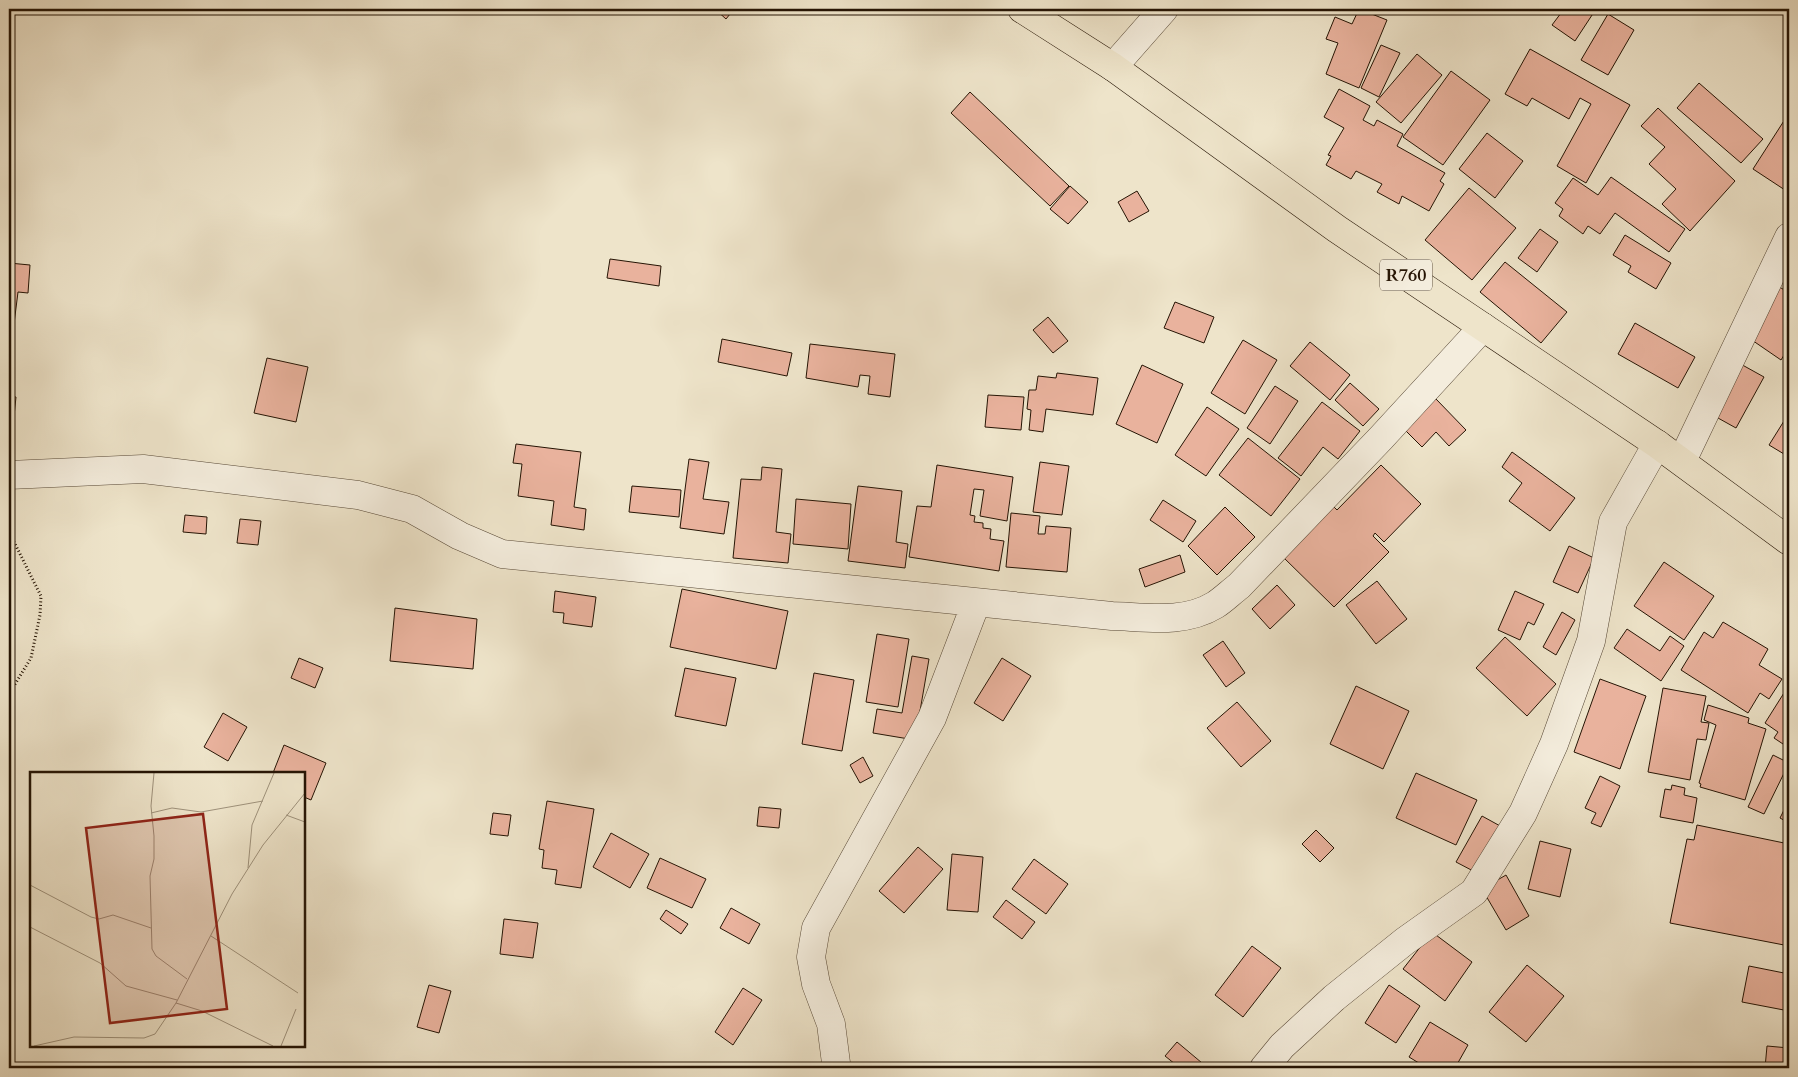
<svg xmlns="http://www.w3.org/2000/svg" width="1798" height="1077" viewBox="0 0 1798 1077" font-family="Cardo,serif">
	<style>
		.building { fill: #e9b29d; stroke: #251404 }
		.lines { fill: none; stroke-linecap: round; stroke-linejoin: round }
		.minor-casing { stroke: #574836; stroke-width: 29 }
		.major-casing { stroke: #251404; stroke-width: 29 }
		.path { stroke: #251404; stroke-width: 3; stroke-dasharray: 1 2.5; stroke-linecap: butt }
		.minor { stroke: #f4eddd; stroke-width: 28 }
		.major { stroke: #eee4ca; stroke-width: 28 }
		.labels { text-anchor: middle; stroke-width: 4; stroke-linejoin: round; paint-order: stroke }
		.shield { fill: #f4eddd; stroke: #635545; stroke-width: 1 }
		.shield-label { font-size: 18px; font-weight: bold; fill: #251404 }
		.inset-road { fill: none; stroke: #9e917b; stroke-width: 1 }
		.view { fill: #8f2418; fill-opacity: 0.15; stroke: #8f2418; stroke-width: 2.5 }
		.inset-edge { fill: none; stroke: #251404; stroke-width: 2.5 }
	</style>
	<rect width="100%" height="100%" fill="#eee4ca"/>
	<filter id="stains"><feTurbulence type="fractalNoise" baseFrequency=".004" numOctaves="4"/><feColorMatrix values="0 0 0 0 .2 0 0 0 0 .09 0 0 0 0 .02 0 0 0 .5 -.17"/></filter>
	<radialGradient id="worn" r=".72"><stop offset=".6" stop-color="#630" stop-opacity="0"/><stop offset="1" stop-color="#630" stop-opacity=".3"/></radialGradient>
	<path class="building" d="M715,9H734L726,19Z
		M1359,9L1387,20L1359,88L1326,74L1338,43L1326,39L1335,17L1352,24Z
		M1564,9H1596L1575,41L1552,25Z
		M1608,14L1634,30L1608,75L1581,60Z
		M1381,45L1400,53L1379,97L1361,88Z
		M1530,49L1630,105L1586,183L1557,166L1591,104L1580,98L1569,119L1532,98L1527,106L1505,94Z
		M1417,54L1442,75L1401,123L1376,102Z
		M1451,71L1490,100L1443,165L1403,137Z
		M1699,83L1763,139L1741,163L1677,108Z
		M1339,89L1370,106L1363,120L1374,126L1377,120L1403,134L1397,146L1445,173L1440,181L1444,184L1429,211L1402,196L1399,204L1377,192L1382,184L1356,171L1351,179L1326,165L1331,156L1328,155L1344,128L1324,117Z
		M970,92L1069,186L1050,206L951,113Z
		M1658,108L1735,181L1690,231L1662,204L1676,189L1649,164L1665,147L1641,126Z
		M1789,113V190L1788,192L1753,169Z
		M1487,133L1523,161L1495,198L1459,169Z
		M1611,177L1685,229L1669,252L1615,213L1600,234L1588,226L1583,234L1559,216L1563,209L1555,203L1573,178L1598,195Z
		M1070,186L1088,202L1068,224L1050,209Z
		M1469,188L1516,228L1472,280L1425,240Z
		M1137,191L1149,211L1129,222L1118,202Z
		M1540,229L1558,242L1537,272L1518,258Z
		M1625,235L1671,263L1656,289L1628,272L1631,266L1613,255Z
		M610,259L661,266L659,286L607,278Z
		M1505,262L1567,312L1541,343L1480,292Z
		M9,263L30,265L28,293L18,292L9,364Z
		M1778,286L1789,293V347L1781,360L1746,336Z
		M1175,302L1214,317L1204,343L1164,328Z
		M1048,317L1068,341L1053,353L1033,330Z
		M1635,323L1695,357L1678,388L1618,354Z
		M722,339L792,353L787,376L718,362Z
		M1243,340L1277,360L1245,414L1211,393Z
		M1310,342L1350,375L1330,400L1290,366Z
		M810,344L895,354L890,397L868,394L870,376L860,375L858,387L806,378Z
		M267,358L308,367L296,422L254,413Z
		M1737,362L1764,377L1736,428L1709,413Z
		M1142,365L1183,384L1157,443L1116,424Z
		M1057,373L1098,378L1093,415L1046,409L1043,432L1029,430L1031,410L1027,409L1029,390H1036L1038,376L1056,378Z
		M1350,383L1379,409L1363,426L1335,400Z
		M1275,386L1298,401L1270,444L1247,428Z
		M988,395L1024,397L1021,430L985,427Z
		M9,396L16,397L13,426H9Z
		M1436,399L1466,430L1449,446L1436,432L1422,447L1405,430Z
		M1322,402L1360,431L1338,459L1323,447L1301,476L1278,458Z
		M1207,407L1239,429L1206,476L1175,455Z
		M1789,413V457L1769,445Z
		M1248,438L1300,479L1271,516L1219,475Z
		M516,444L581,452L574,507L586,509L584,530L551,525L554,501L518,496L522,464L513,463Z
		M1512,452L1575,498L1550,531L1509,501L1522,483L1502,467Z
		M689,459L709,462L703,499L729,502L724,534L680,528Z
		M1040,462L1069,466L1062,515L1033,512Z
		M937,465L1013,477L1007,521L980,516L984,490L974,489L970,515L975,516L974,522L983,523V528L991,529L990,539L1004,541L999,571L909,557L917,506L931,507Z
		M1381,465L1421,504L1384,542L1375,533L1373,536L1389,552L1334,607L1283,557L1333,506L1337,510Z
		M762,467L782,469L776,532L791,534L788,563L733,558L741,479L761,480Z
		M632,486L681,490L679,517L629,512Z
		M858,486L902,491L896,542L908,544L905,568L848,561Z
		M796,499L851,504L848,549L793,544Z
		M1163,500L1196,521L1183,542L1150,520Z
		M1225,507L1255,537L1217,575L1188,546Z
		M1011,513L1040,516L1038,534H1045L1046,526L1071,528L1067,572L1006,567Z
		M185,515L207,517L206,534L183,532Z
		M240,519L261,521L258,545L237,543Z
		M1569,546L1594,558L1578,593L1553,582Z
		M1180,555L1185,572L1145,587L1139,569Z
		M1664,562L1714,596L1684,640L1634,606Z
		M1377,581L1407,619L1376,644L1346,605Z
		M1277,585L1295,605L1270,629L1252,609Z
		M682,589L788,611L776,669L670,647Z
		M555,591L596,597L592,627L563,623L564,613L553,612Z
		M1515,591L1544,604L1534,625L1528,622L1520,640L1498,630Z
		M395,608L477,619L473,669L390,661Z
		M1562,612L1575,620L1556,655L1543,647Z
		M1723,622L1768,649L1759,665L1782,679L1769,699L1760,693L1748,713L1681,670L1704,632L1713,638Z
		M1627,629L1660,651L1670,636L1684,646L1661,681L1614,648Z
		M877,634L909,639L898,707L866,702Z
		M1505,637L1556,684L1527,716L1476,668Z
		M1223,641L1245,673L1226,687L1203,655Z
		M912,656L929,659L915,740L873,733L877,709L902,713Z
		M299,658L323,668L315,688L291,678Z
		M1002,658L1031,676L1003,721L974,703Z
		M685,668L736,678L726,726L675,716Z
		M814,673L854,680L842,751L802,744Z
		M1600,679L1646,696L1620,769L1574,752Z
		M1789,685V748L1774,738L1778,732L1765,723Z
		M1356,686L1409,711L1383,769L1330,744Z
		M1663,688L1706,696L1701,722L1709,723L1706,740L1697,739L1690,780L1648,772Z
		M1237,702L1271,741L1241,767L1207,728Z
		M1708,705L1749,718L1748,723L1766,729L1745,800L1700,787L1701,784L1699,783L1716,725L1704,720Z
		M223,713L247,727L228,761L204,747Z
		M284,745L326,763L311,800L304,797V773H273Z
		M1773,755L1789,763L1764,814L1748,807Z
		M863,757L873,776L860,783L850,765Z
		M1416,773L1477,800L1456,845L1396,818Z
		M1600,776L1620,786L1601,827L1591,823L1596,813L1585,808Z
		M1672,785L1685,788L1684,795L1697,798L1693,823L1660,817L1665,789L1671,790Z
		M1789,800V823L1780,818Z
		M547,801L594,809L581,888L555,884L557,870L542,868L544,850L539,849Z
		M759,807L781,809L779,828L757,826Z
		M493,813L511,815L508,836L490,834Z
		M1482,816L1502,827L1477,873L1456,862Z
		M1697,825L1789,844V917L1784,945L1670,923L1687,839L1694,840Z
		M1316,830L1334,848L1320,862L1302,844Z
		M611,833L649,854L630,888L593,867Z
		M1540,841L1571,849L1560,897L1528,889Z
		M918,847L943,869L904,913L879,891Z
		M952,854L983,857L978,912L947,910Z
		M660,858L706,879L692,908L647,888Z
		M1034,859L1068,884L1046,914L1012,889Z
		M1506,875L1529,916L1506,930L1482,889Z
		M1006,900L1035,922L1022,939L993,917Z
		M731,908L760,924L749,944L720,928Z
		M666,910L688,924L681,934L660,919Z
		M504,919L538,923L533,958L500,954Z
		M1432,932L1472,962L1445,1001L1403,969Z
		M1252,946L1281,968L1243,1017L1215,995Z
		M1527,965L1564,996L1526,1042L1489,1012Z
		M1749,966L1789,974V1011L1742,1002Z
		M429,985L451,991L439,1033L417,1027Z
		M1389,985L1420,1006L1396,1043L1365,1023Z
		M743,988L762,1000L733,1045L715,1032Z
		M1430,1022L1468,1045L1455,1068H1427L1409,1057Z
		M1177,1042L1208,1068H1180L1165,1056Z
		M1767,1046L1789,1048V1068H1765Z"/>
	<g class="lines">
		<g class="minor-casing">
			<path id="minor" d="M1113,67L1164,9
				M1682,461L1789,237
				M9,475L143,469L358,495L412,509L460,536L502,554L1112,616C1146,617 1184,624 1215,605C1223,600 1231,592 1239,586L1381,438L1483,327
				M834,1068L836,1063L831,1024L816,984L811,957L816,928L932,718L976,603
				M1264,1068L1282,1046L1334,998L1405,941L1474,892L1523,813L1554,744L1591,641L1613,522L1657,444"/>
		</g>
		<g class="major-casing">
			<path id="major" d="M1022,9L1113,67L1337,229L1657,444L1789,541"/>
		</g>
		<path class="path" d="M9,532L41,596L40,615L31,658L9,694"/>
		<use href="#minor" class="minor"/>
		<use href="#major" class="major"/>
	</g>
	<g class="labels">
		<rect class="shield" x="1380" y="259.5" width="52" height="31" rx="4"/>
		<g class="shield-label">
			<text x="1406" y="281">R760</text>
		</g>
	</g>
	<g transform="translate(30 772)">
		<rect width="275" height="275" fill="#eee4ca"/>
		<path class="inset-road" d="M124,1L121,34L124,64V87L120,104L122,177L126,184L157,207M121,41L142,36L171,40L233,29M256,43L275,50M218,96L222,53L244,1M0,113L61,145L69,147L83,143L121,156M0,155L70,191L96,214L147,228M181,164L268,221M146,231L172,239L243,274M4,274L44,265L114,266L125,262L146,231L202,122L233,73L275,21M251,274L266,237"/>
		<path class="view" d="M173,42L197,237L80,251L56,56Z"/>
		<rect width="275" height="275" class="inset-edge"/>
	</g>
	<rect width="1798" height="1077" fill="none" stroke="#eee4ca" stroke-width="30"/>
	<rect x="10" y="10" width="1778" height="1057" fill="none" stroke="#251404" stroke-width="2.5"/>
	<rect x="15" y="15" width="1768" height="1047" fill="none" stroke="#251404"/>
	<rect width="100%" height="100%" filter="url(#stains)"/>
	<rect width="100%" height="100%" fill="url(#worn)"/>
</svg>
